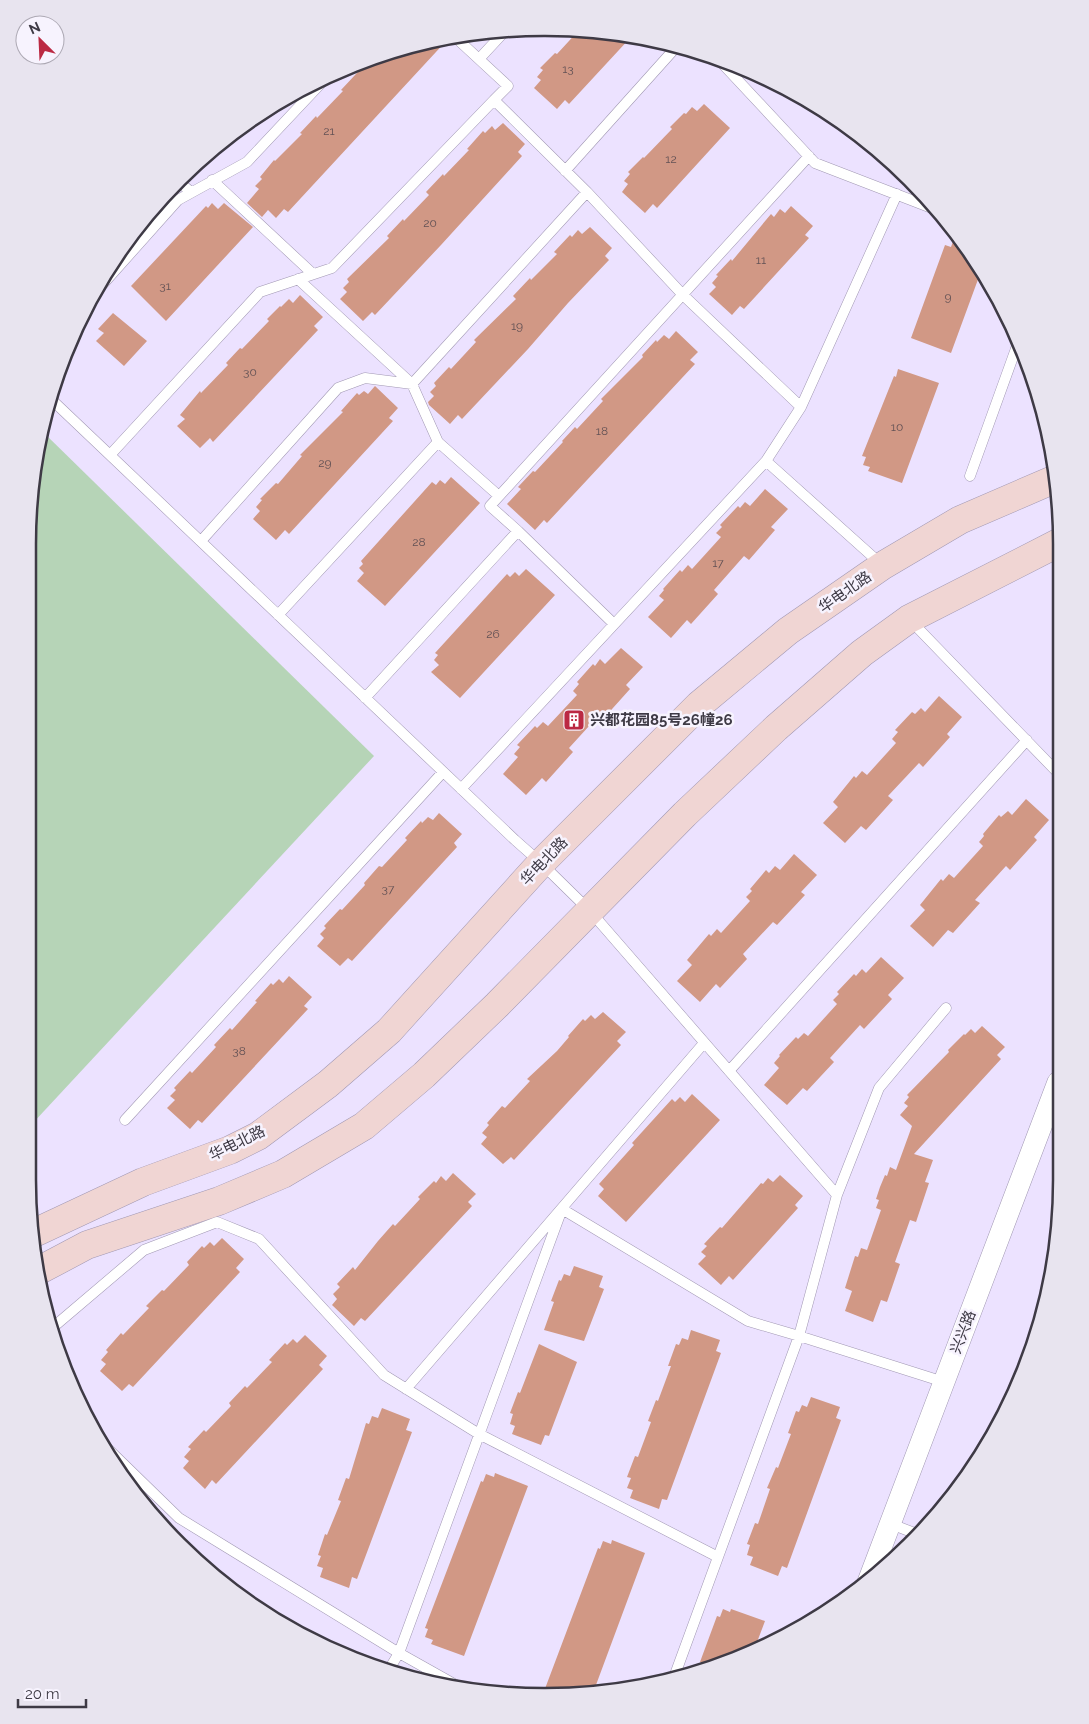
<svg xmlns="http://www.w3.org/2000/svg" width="1089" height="1724" viewBox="0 0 1089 1724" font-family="Raleway,'Noto Sans SC',sans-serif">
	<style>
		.green { fill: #b6d4b7 }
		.building { fill: #d19885 }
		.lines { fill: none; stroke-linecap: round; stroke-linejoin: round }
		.service-casing { stroke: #a198b3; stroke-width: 11 }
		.minor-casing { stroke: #a198b3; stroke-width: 22 }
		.secondary-casing { stroke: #a198b3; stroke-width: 29 }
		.service { stroke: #fff; stroke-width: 10 }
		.minor { stroke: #fff; stroke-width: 21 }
		.secondary { stroke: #f0d5d3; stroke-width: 28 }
		.labels { text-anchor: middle; stroke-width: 5; stroke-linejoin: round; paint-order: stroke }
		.number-label { font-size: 12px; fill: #635255 }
		.street-label { font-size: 15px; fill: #3e3a45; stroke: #f7f3fe }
		.poi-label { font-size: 15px; font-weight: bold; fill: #3e3a45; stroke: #f7f3fe; text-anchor: start }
		.rim { fill: none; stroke: #3e3a45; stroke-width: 2.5 }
	</style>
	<rect width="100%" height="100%" fill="#ece2ff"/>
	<path class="green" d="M44,433L374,756L32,1124V477Z"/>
	<path class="building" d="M580,29L631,37L569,104L565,100L557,109L534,88L541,80L537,77L543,70L540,68L555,53L557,54Z
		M448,39L288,212L284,209L276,218L268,210L262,217L247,203L259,189L255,186L262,179L260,177L274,160L275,161L302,134L300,133L316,116L317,118L343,91L341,90L370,59L379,55Z
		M704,104L730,128L657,208L653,204L645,213L622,192L628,184L624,181L630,174L628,172L643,157L644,158L672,129L670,127L684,113L686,114L692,107L697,111Z
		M503,123L525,144L518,152L522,156L441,245L375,315L372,312L363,321L340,299L347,292L343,288L349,282L347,279L389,238L387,236L403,219L404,221L429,195L426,192L443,174L444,176L469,150L467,149L483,131L485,133L492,126L495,130Z
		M212,203L218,209L224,203L253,227L166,321L131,286L206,206L208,208Z
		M791,206L813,226L805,235L809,238L744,309L740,306L732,315L709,294L716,287L712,283L718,276L716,275L731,259L732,261L771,214L774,217L780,209L785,213Z
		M590,227L612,248L605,256L609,260L568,303L528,349L462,419L458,415L450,424L429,405L428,402L434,396L430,392L436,386L434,383L449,367L451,369L476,342L474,340L516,299L513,296L530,278L531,280L557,254L554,252L570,235L572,237L578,230L582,234Z
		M955,236L980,274L951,353L911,338L945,245L951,247Z
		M300,295L323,317L314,326L318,330L213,442L210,438L200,448L177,426L185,419L180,415L200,391L201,393L228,365L226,363L240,348L242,349L269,321L267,319L280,306L281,307L289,299L293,303Z
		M113,313L147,341L124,366L96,341L104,333L98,329Z
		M676,331L698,352L690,360L695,364L547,523L544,520L535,530L507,504L521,489L518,487L533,471L535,472L563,442L562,441L575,427L577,429L603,401L601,399L643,357L642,355L656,340L657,342L664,335L669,339Z
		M898,369L939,383L902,483L868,471L870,467L863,465L866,457L862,456L894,376L896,377Z
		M375,386L398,408L389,418L393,421L289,534L285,530L276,540L253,519L260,511L256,507L262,500L260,499L276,483L278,484L302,456L300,455L343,412L341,411L357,393L359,395L364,391L368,394Z
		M451,477L480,503L385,606L357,581L364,573L359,568L363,564L361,561L432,482L436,485L440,480L445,484Z
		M765,489L788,509L771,527L775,530L749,560L744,556L714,590L718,594L691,624L687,620L671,638L648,617L664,600L659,596L664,590L663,589L680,570L682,572L688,565L692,569L721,537L716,533L722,527L720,525L738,506L740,508L745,502L750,506Z
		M526,569L555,595L460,698L431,672L439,665L434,660L438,655L435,653L507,574L510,577L515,572L519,576Z
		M621,648L643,667L626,685L630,689L604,718L600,714L569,748L573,752L546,782L542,778L526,795L503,774L518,757L514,754L520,747L517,745L535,726L537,728L543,722L548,726L577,695L573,691L579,684L577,682L593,664L595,666L600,659L605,664Z
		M939,696L962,717L947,734L950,737L923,767L919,763L888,796L893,800L866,830L861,826L845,843L823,823L838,807L833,802L854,776L856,778L862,771L867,775L896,743L892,739L898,732L895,730L912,712L915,714L921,708L925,712Z
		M1026,799L1049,820L1034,837L1037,840L1010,870L1006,866L975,900L980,903L953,933L948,930L933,947L910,926L925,910L920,905L941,879L943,881L949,874L954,878L983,846L979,842L984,836L983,834L999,815L1001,817L1008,811L1012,815Z
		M439,813L462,834L454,843L457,847L352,961L348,958L340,966L317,946L324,938L320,934L326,928L324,926L340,909L342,910L365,885L364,883L379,866L382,867L407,840L405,838L421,821L422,823L428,817L433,820Z
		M794,854L817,875L801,892L805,895L777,925L773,922L743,954L747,959L720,988L716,984L700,1002L677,981L692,965L687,960L709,934L711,936L717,929L721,933L750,901L746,897L752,891L750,889L766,870L769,873L775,866L780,870Z
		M881,957L904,978L888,995L892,999L864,1029L860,1025L830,1058L834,1062L807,1091L803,1088L787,1105L764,1085L779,1068L774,1063L780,1056L779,1055L796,1037L798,1039L804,1033L808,1036L837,1004L833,1000L839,994L837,992L854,974L856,976L862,969L866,973Z
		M289,976L312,997L304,1006L308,1009L202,1123L198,1120L190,1129L167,1108L175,1100L170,1096L176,1090L174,1088L190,1071L192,1073L216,1047L214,1045L230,1028L232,1030L257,1002L255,1001L271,983L273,985L279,979L283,983Z
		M603,1012L626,1032L617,1041L621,1045L514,1160L511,1157L503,1164L481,1144L487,1137L482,1133L489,1125L487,1123L502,1106L505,1108L530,1081L527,1079L557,1051L569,1037L568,1036L583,1019L585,1021L591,1015L595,1019Z
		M982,1026L1005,1047L997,1055L1001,1059L914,1154L933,1160L925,1182L929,1183L916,1222L910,1220L895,1262L900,1264L887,1302L881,1300L873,1322L845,1311L852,1291L845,1288L855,1256L858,1257L861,1248L867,1250L881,1210L876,1208L879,1200L876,1199L880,1187L885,1175L887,1176L890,1167L896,1170L912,1126L900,1115L908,1106L904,1103L909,1097L907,1095L949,1052L948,1050L964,1034L965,1035L971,1029L975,1033Z
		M692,1094L720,1120L626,1222L598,1196L604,1189L599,1184L634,1145L632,1143L672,1099L675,1102L680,1097L685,1102Z
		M453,1173L476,1194L468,1202L472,1206L365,1321L361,1318L354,1326L332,1305L337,1299L333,1294L340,1287L337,1284L353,1267L355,1270L378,1241L393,1224L395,1226L408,1212L420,1199L418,1197L434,1181L436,1183L441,1176L446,1181Z
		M780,1175L803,1196L795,1205L798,1208L733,1280L729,1276L721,1285L698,1264L706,1256L701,1252L707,1246L704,1244L720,1227L722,1228L761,1183L763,1184L768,1178L773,1182Z
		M222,1238L244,1259L236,1268L240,1272L133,1387L129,1384L122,1391L100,1371L106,1364L101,1360L108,1352L106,1350L121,1333L123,1335L149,1308L146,1306L162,1290L164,1291L189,1265L187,1262L202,1246L204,1248L210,1242L214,1246Z
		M574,1266L603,1276L599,1287L604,1289L584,1341L544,1330L554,1302L551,1301L559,1280L561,1281L564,1274L570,1276Z
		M691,1330L720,1340L716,1351L721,1353L667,1500L662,1499L659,1509L630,1498L633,1490L627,1488L631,1478L627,1477L635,1456L638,1457L651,1422L648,1421L656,1400L658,1401L671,1366H668L676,1344L679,1345L682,1338L688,1340Z
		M305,1335L327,1356L319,1365L323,1369L216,1484L212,1480L205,1489L183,1468L189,1461L184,1457L191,1449L188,1447L204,1430L206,1432L231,1406L229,1403L245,1386L247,1388L272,1362L269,1360L285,1343L287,1345L293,1339L297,1343Z
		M539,1344L577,1362L549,1436L545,1435L541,1445L512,1434L515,1426L510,1424L513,1414L510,1413L518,1392L520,1393Z
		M811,1397L840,1407L836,1418L841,1420L787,1568L782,1566L778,1576L750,1565L753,1557L747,1555L750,1545L747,1544L755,1523L758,1524L770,1489L767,1488L776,1467L778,1468L791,1434L788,1433L796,1411L799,1412L802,1405L807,1407Z
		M382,1408L410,1419L406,1430L412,1432L357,1579L352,1577L349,1588L320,1577L323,1568L317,1566L321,1556L318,1555L325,1534L327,1535L341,1501L338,1500L346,1478L349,1479L366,1423L369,1424L372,1416L378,1418Z
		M495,1473L528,1486L464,1656L431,1644L433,1640L425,1637L428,1629L425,1628L481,1481L483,1482L486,1474L494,1477Z
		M612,1540L645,1553L593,1693L543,1694L598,1548L600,1549L603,1541L611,1544Z
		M723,1609L730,1612L731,1609L765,1621L754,1650L711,1666L700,1662L717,1616L720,1617Z"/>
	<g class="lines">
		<g class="service-casing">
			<path id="service" d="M455,37L508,86L494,100L587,192L683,295L801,407L766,461L882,565
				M479,59L505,31
				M719,60L815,163L937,210
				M565,171L678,45
				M212,180L313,274
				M179,182L191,192
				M103,284L178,200L247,162L325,79
				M52,400L515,840L541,863L590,911L837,1195
				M801,407L897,194
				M438,442L499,496
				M110,455L260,292L332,268L494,100
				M970,476L1018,343
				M518,531L614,624
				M201,541L338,388L365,378L412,384L587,192
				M278,615L438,442L412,384L298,279
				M910,620L1059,774
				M365,698L518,531L490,506L809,156
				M461,789L766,461
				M729,1071L1027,740
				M125,1120L443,772
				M51,1329L144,1250L217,1222L259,1239L384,1375L479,1434L718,1557
				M406,1389L704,1043
				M104,1445L179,1518L399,1653L456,1685
				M891,1524L917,1534
				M880,1552L895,1558
				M388,1671L399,1653L562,1209L748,1321L799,1336L944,1382
				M673,1680L799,1336L837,1195L879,1088L946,1008"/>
		</g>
		<g class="minor-casing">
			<path id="minor" d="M868,1582L1058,1082"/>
		</g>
		<g class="secondary-casing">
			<path id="secondary" d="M32,1234L143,1182L230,1150L258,1136L328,1084L389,1031L541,863L699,705L788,631L882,566L960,520L1055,479
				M38,1271L87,1245L219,1201L283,1174L364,1126L424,1075L497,1005L685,814L776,728L862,653L909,619L1060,542"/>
		</g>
		<use href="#service" class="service"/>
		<use href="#minor" class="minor"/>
		<use href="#secondary" class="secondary"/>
	</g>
	<defs>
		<g id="building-square" transform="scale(1.125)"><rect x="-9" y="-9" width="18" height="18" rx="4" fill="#bb2943" stroke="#f7f3fe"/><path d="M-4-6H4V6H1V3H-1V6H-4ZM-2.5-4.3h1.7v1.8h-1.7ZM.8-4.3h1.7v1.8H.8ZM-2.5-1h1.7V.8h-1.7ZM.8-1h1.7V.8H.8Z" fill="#fff"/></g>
	</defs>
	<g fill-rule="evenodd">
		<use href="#building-square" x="574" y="720"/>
	</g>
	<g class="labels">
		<g class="number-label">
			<text x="568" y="73">13</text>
			<text x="329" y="135">21</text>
			<text x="671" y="163">12</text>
			<text x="430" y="227">20</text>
			<text x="761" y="264">11</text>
			<text x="165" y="290">31</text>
			<text x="948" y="301">9</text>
			<text x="517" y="330">19</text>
			<text x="250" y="376">30</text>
			<text x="897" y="431">10</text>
			<text x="602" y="435">18</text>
			<text x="325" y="467">29</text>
			<text x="419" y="546">28</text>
			<text x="718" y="567">17</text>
			<text x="493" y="638">26</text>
			<text x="388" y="893">37</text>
			<text x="239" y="1055">38</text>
		</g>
		<g class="street-label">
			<text transform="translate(845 592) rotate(-35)" y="5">华电北路</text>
			<text transform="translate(544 861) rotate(-46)" y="5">华电北路</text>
			<text transform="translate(237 1143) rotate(-26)" y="5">华电北路</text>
			<text transform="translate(963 1332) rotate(-69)" y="5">兴兴路</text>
		</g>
		<g class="poi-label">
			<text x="590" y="725">兴都花园85号26幢26</text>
		</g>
	</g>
	<path d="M0 0H1089V1724H0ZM544 36H545A508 508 0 0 1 1053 544V1180A508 508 0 0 1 545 1688H544A508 508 0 0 1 36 1180V544A508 508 0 0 1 544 36Z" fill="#e8e4ef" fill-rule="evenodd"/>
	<path class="rim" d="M544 36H545A508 508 0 0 1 1053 544V1180A508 508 0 0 1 545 1688H544A508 508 0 0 1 36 1180V544A508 508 0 0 1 544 36Z"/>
	<g transform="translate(40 40) rotate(336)"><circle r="24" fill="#f7f3fe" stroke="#ada9b4"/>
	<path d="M0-4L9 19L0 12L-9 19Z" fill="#bb2943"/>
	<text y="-8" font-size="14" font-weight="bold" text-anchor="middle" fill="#3e3a45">N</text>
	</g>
	<path d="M18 1699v8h68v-8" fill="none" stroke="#3e3a45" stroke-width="2.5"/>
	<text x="25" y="1699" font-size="15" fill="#3e3a45" stroke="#f7f3fe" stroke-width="4" paint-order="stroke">20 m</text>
</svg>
